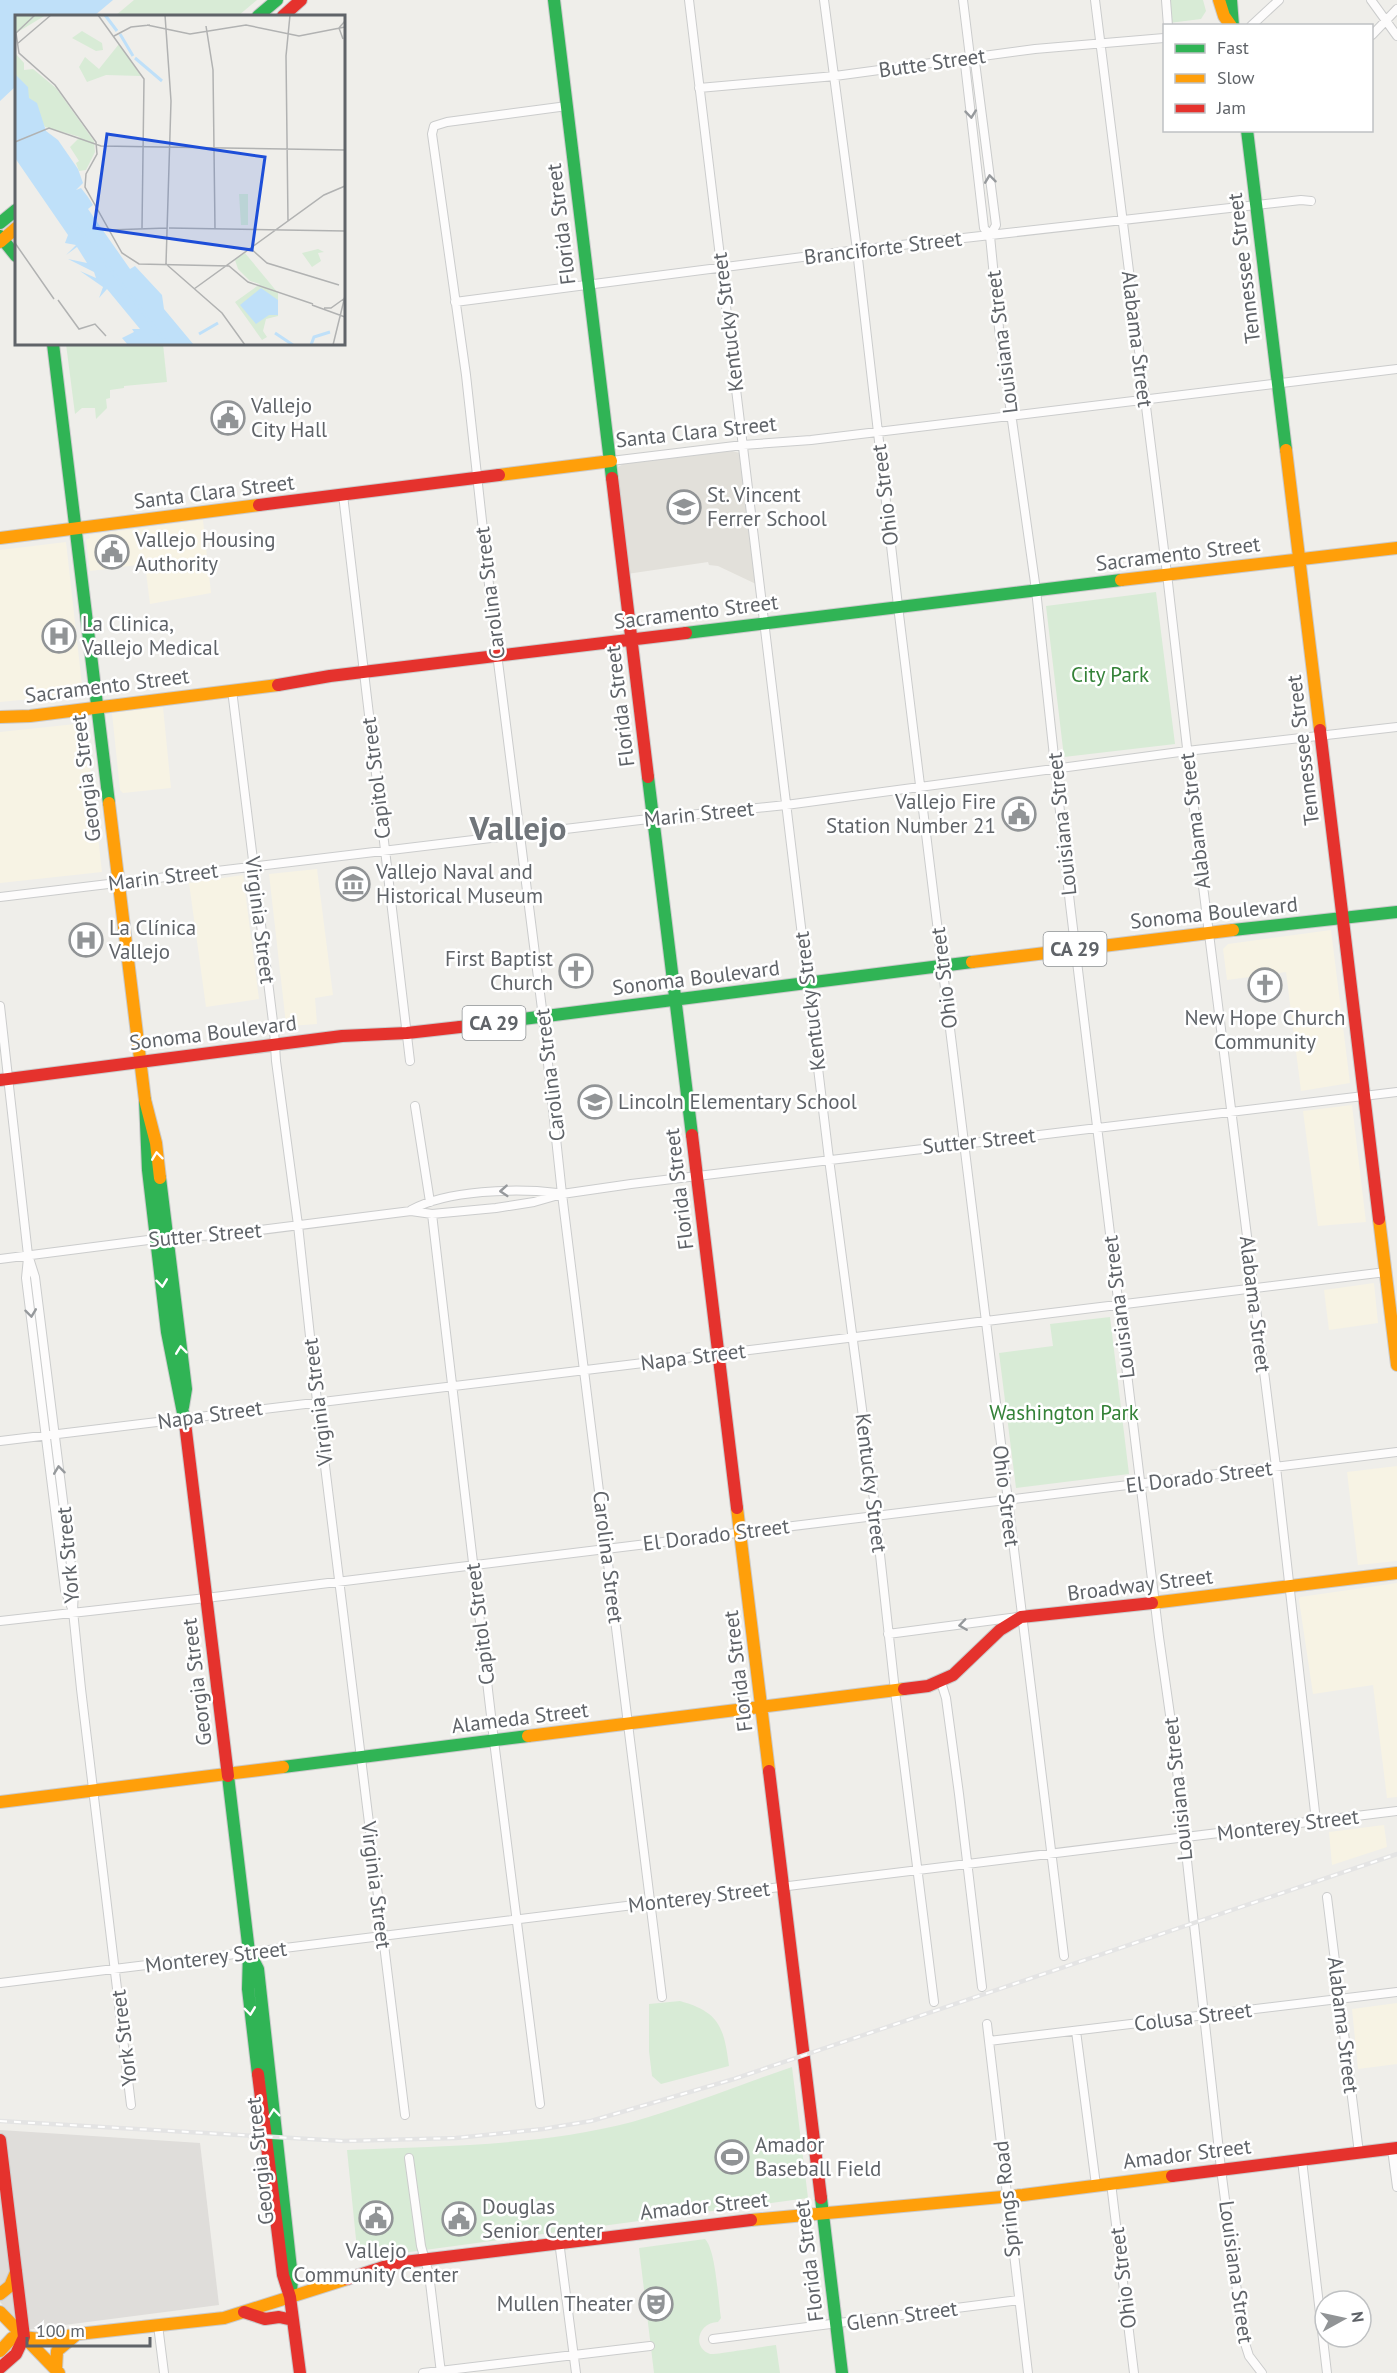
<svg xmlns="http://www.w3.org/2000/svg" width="1397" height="2373" viewBox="0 0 1397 2373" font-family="'PT Sans',sans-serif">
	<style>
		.commercial { fill: #f7f3e4 }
		.industrial { fill: #dfddda }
		.education { fill: #e2e0da }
		.green { fill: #d8ebd6 }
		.water { fill: #bfe0f9 }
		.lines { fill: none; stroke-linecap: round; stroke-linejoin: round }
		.street-casing { stroke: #cbcccc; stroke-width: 10 }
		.fast-casing { stroke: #cacacb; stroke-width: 14 }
		.slow-casing { stroke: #cacacb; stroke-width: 14 }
		.jam-casing { stroke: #cacacb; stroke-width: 14 }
		.street { stroke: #fdfcfc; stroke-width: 8 }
		.fast { stroke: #30b455; stroke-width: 12 }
		.slow { stroke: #ff9f0a; stroke-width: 12 }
		.jam { stroke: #e5322d; stroke-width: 12 }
		.rail-casing { stroke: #e4e4e4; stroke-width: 4.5 }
		.rail { stroke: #fff; stroke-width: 2; stroke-dasharray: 7; stroke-linecap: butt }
		.oneway { stroke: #96999c }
		.oneway2 { stroke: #fff }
		.labels { text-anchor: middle; stroke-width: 5; stroke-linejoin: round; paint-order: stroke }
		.shield { fill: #fff; stroke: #8f9295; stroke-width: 1.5 }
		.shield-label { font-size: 20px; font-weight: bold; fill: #5f6368 }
		.street-label { font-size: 21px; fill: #5f6368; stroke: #fff }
		.poi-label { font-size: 21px; fill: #5f6368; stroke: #fff; text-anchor: start }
		.park-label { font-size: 21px; fill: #348238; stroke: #fff }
		.town-label { font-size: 33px; font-weight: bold; fill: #70757a; stroke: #fff }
		.inset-river { fill: none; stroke: #bfe0f9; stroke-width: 3 }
		.inset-road { fill: none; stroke: #b1b2b2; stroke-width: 1.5 }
		.view { fill: #1d4ed8; fill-opacity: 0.15; stroke: #1d4ed8; stroke-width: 3 }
		.inset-edge { fill: none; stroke: #5f6368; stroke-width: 3 }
	</style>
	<rect width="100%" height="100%" fill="#efeeea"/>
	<path class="commercial" d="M203,520L211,593L150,604L145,564L90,571L86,540L90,538L89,535Z
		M66,542L83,694L0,702V550Z
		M163,707L171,788L123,793L120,790L112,713Z
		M85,723L102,872L0,883V732Z
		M317,869L333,995L315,998L317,1024L289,1026L286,1024L269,874Z
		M243,875L259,999L206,1007L189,883Z
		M1331,930L1350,1083L1301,1091L1286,972L1227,980L1223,949L1228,944Z
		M1352,1105L1366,1222L1318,1226L1303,1111Z
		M1374,1283L1378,1323L1329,1330L1324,1290Z
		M1397,1466V1561L1358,1565L1347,1472Z
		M1397,1583V1797L1387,1798L1373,1685L1313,1694L1299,1600L1300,1597Z
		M1384,1825L1387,1847L1332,1865L1329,1832Z
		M1397,2003V2064L1358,2069L1352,2009Z"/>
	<path class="industrial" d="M0,2130L200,2143L219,2305L26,2330L0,2302Z"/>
	<path class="education" d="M732,451L740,453L756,584L718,566L709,565L708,562L627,574L616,473L618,467L623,464Z"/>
	<path class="green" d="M134,0H257L238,16H115Z
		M1167,0H1203L1206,11L1201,19L1169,23Z
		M66,344H163L167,382L124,386V388L110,390V398L106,399L107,408L96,419L95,408H82L75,414Z
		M1156,592L1175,744L1064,757L1046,606Z
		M1110,1317L1129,1474L1016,1488L999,1353L1053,1346L1050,1324Z
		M680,2001C720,2012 724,2028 729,2066L661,2084L652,2076L649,2051V2004Z
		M792,2067L808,2198L358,2259L347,2150C443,2146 539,2146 632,2122C686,2107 739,2085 792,2067Z
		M705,2239C716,2250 718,2300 721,2318L718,2322C699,2322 691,2347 710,2354C713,2355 766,2346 776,2345L780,2373H654L639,2248Z"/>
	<path class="water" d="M0,0H113L94,16H16V86L0,101Z"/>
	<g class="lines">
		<g class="street-casing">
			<path id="street" d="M689,0L829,1159L874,1500L895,1691L934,2002
				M824,0L857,250L898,606L1064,1956
				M963,0L970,57L975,62L996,225L990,236
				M1095,0L1167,574L1202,878L1276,1467L1316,1821
				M1166,0L1168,26
				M1371,0L1397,36
				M1251,26L1279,0
				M1372,35L1397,9
				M970,57L965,64L984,228L990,236L999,328L1036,590L1070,904L1159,1637L1174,1743L1221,2169L1243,2337L1249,2356L1262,2373
				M699,88L835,76L1035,49L1164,38
				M567,106L447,122L434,126L432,134L466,375L494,630L543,1017L562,1194L662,1997
				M455,302L857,250L1301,200L1311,201
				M611,461L743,445L811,440L1397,369
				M343,495L410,1061
				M232,690L274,1030L276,1061L298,1225L317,1401L405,2115
				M0,897L640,820L786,805L1187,751L1397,727
				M0,1006L28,1255L35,1277L74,1589L73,1611L81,1689L131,2105
				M415,1106L430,1202
				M411,1210C447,1190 516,1188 557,1193
				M432,1214L494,1741L540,2104
				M28,1258L26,1278L65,1590L73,1611
				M0,1259L156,1239L229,1234L411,1211L432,1214L496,1208L534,1202L562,1194L631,1184L1397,1092
				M0,1441C462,1383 924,1332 1386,1272
				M0,1621L206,1598L1397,1452
				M888,1634L1018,1617
				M941,1682L946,1698L959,1794L982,1987
				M1327,1897L1359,2153
				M0,1983L1397,1811
				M987,2024L1028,2373
				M1076,2031L1096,2185
				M989,2041L1397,1992
				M1392,2149L1397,2187
				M409,2158L421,2246L429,2274L441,2373
				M1302,2160L1327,2373
				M1111,2183L1134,2373
				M559,2241L576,2373
				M158,2325L164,2373
				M713,2339L1019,2300
				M423,2373L650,2346"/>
		</g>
		<g class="fast-casing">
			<path id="fast" d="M554,0L612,478
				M1231,0L1233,26
				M258,16L277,0
				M1247,130L1286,450
				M0,223L16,210
				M0,236L16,256
				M53,344L109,803
				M686,633L1121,580
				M648,777L692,1135
				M1233,930L1397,912
				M460,1027L972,962
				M145,1100L148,1170L167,1332L185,1423
				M160,1178L186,1389L183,1407
				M283,1767L528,1736
				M228,1776L249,1952L248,1989L258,2074
				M249,1952L258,1969L292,2278L291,2293
				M821,2198L842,2373"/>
		</g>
		<g class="slow-casing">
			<path id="slow" d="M1219,0L1224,16L1231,26
				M0,242L16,228
				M1286,450L1320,730
				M499,475L611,461
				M0,538L259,505
				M1121,580L1397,548
				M0,717L30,716L278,685
				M109,803L145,1100L156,1143L160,1178
				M972,962L1233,930
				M1379,1219L1397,1365
				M737,1508L769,1771
				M1152,1603L1397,1573
				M528,1736L904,1689
				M0,1802L283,1767
				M751,2220L1023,2195L1172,2176
				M0,2294L10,2286L16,2272
				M0,2312L59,2373
				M0,2351L12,2338L24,2337L46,2340L78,2334L224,2318L347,2279
				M56,2370L57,2351L76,2335"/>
		</g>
		<g class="jam-casing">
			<path id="jam" d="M283,16L301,0
				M612,478L648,777
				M259,505L499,475
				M278,685L330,676L686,633
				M1320,730L1379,1219
				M0,1080L342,1036L407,1033L460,1027
				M692,1135L737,1508
				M185,1423L228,1776
				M904,1689L928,1686L953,1675L1000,1630L1021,1617L1152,1603
				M769,1771L821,2198
				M258,2074L283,2275L290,2297L300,2373
				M0,2140L24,2337
				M1172,2176L1397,2148
				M347,2279L396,2263L751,2220
				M244,2312L265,2319L279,2317L293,2320
				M0,2368L16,2354L24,2337"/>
		</g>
		<use href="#street" class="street"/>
		<use href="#fast" class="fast"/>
		<use href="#slow" class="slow"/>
		<use href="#jam" class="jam"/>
		<g class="rail-casing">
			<path id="rail" d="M0,2121L343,2141L456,2138L543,2129L591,2121L734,2079L1397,1854"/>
		</g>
		<use href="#rail" class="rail"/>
	</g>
	<defs><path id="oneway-chevron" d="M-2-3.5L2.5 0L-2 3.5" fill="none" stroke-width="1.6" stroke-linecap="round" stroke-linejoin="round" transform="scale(1.5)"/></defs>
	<g class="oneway">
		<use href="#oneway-chevron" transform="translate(971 114) rotate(84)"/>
		<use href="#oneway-chevron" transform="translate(990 179) rotate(-97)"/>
		<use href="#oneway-chevron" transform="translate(504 1191) rotate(176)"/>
		<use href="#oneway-chevron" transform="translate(31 1313) rotate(83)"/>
		<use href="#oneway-chevron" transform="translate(59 1470) rotate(-97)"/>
		<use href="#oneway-chevron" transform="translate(963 1625) rotate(172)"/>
	</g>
	<g class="oneway2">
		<use href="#oneway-chevron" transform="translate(157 1156) rotate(-97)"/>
		<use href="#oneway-chevron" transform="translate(162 1283) rotate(83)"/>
		<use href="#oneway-chevron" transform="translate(181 1350) rotate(-97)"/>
		<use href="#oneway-chevron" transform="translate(250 2011) rotate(83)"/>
		<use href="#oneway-chevron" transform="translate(274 2113) rotate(-96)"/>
	</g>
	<defs>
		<g id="civic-ring" transform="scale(1.725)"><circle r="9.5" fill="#fff" stroke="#919496" stroke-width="1.5"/><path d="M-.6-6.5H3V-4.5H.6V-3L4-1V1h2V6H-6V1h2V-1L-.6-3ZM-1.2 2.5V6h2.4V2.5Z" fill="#919496"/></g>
		<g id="school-ring" transform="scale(1.725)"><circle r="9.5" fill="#fff" stroke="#919496" stroke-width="1.5"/><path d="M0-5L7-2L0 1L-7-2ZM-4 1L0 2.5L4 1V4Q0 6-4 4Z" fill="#919496"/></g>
		<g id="hospital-ring" transform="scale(1.725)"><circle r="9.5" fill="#fff" stroke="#919496" stroke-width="1.5"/><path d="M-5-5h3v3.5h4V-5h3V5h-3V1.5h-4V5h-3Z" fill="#919496"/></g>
		<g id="museum-ring" transform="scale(1.725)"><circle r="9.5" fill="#fff" stroke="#919496" stroke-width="1.5"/><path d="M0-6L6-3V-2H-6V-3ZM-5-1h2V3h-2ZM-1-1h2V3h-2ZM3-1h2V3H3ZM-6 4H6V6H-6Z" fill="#919496"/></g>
		<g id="church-ring" transform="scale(1.725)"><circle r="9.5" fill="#fff" stroke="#919496" stroke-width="1.5"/><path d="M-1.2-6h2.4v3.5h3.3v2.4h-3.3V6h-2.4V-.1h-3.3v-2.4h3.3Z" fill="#919496"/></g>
		<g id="stadium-ring" transform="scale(1.725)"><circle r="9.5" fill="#fff" stroke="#919496" stroke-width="1.5"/><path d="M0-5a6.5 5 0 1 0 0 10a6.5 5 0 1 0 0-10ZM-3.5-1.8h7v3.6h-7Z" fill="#919496"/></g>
		<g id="theatre-ring" transform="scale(1.725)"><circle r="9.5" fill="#fff" stroke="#919496" stroke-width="1.5"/><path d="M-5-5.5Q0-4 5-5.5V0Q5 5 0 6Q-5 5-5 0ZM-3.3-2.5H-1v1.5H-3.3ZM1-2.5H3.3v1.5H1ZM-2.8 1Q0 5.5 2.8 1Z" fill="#919496"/></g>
	</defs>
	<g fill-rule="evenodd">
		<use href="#civic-ring" x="228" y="418"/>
		<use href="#school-ring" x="684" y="507"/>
		<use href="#civic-ring" x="112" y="552"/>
		<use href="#hospital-ring" x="59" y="636"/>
		<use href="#civic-ring" x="1019" y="814"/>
		<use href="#museum-ring" x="353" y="884"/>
		<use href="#hospital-ring" x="86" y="940"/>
		<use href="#church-ring" x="576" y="971"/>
		<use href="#church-ring" x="1265" y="985"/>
		<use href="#school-ring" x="595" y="1102"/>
		<use href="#stadium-ring" x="732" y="2157"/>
		<use href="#civic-ring" x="376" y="2218"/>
		<use href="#civic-ring" x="459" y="2219"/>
		<use href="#theatre-ring" x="656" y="2304"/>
	</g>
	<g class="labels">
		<g class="shield">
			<rect x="1043.5" y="932" width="63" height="34" rx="4.5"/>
			<rect x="462.5" y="1006" width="63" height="34" rx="4.5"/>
		</g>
		<g class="shield-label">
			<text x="1075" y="956">CA 29</text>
			<text x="494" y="1030">CA 29</text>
		</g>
		<g class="street-label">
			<text transform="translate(932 63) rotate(-8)" y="7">Butte Street</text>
			<text transform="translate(561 224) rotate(-97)" y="7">Florida Street</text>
			<text transform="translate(883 248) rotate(-7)" y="7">Branciforte Street</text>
			<text transform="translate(1244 268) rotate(-97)" y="7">Tennessee Street</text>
			<text transform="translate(728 322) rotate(-97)" y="7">Kentucky Street</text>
			<text transform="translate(1137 339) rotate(83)" y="7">Alabama Street</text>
			<text transform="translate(1002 342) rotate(-97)" y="7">Louisiana Street</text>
			<text transform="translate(696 432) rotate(-6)" y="7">Santa Clara Street</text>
			<text transform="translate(214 492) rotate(-7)" y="7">Santa Clara Street</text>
			<text transform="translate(885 495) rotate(-97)" y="7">Ohio Street</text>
			<text transform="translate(1178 554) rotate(-7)" y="7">Sacramento Street</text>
			<text transform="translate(490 593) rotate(-97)" y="7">Carolina Street</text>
			<text transform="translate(696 612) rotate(-7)" y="7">Sacramento Street</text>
			<text transform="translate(107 686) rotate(-7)" y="7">Sacramento Street</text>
			<text transform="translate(620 706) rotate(-97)" y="7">Florida Street</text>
			<text transform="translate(1303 750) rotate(-97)" y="7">Tennessee Street</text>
			<text transform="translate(86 778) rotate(-97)" y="7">Georgia Street</text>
			<text transform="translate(376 778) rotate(-97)" y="7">Capitol Street</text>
			<text transform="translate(699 814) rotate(-6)" y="7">Marin Street</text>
			<text transform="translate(1195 821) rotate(-97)" y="7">Alabama Street</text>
			<text transform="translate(1062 824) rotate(-96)" y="7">Louisiana Street</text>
			<text transform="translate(163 877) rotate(-7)" y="7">Marin Street</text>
			<text transform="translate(1214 913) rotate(-6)" y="7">Sonoma Boulevard</text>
			<text transform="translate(260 920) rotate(83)" y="7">Virginia Street</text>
			<text transform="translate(696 978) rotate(-7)" y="7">Sonoma Boulevard</text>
			<text transform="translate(944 978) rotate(-97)" y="7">Ohio Street</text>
			<text transform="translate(810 1001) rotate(-97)" y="7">Kentucky Street</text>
			<text transform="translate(213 1033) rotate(-7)" y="7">Sonoma Boulevard</text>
			<text transform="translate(550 1075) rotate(-97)" y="7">Carolina Street</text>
			<text transform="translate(979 1141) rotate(-6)" y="7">Sutter Street</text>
			<text transform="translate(679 1189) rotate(-97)" y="7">Florida Street</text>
			<text transform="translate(205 1235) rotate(-5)" y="7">Sutter Street</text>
			<text transform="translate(1255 1304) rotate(83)" y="7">Alabama Street</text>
			<text transform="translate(1119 1307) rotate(-97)" y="7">Louisiana Street</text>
			<text transform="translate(693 1357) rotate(-7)" y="7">Napa Street</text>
			<text transform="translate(318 1402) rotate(-97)" y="7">Virginia Street</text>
			<text transform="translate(210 1415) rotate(-8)" y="7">Napa Street</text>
			<text transform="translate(1199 1477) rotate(-7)" y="7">El Dorado Street</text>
			<text transform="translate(871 1483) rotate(83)" y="7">Kentucky Street</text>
			<text transform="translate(1006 1496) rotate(83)" y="7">Ohio Street</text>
			<text transform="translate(716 1535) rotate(-7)" y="7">El Dorado Street</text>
			<text transform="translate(68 1555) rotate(-95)" y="7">York Street</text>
			<text transform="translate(608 1557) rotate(83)" y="7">Carolina Street</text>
			<text transform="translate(1140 1585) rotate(-7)" y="7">Broadway Street</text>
			<text transform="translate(480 1624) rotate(-97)" y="7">Capitol Street</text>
			<text transform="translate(738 1671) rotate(-97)" y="7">Florida Street</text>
			<text transform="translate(197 1682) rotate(-97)" y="7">Georgia Street</text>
			<text transform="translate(520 1718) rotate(-7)" y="7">Alameda Street</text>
			<text transform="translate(1178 1789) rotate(-96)" y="7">Louisiana Street</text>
			<text transform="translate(1288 1825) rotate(-7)" y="7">Monterey Street</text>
			<text transform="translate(376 1885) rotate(83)" y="7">Virginia Street</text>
			<text transform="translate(699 1897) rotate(-7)" y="7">Monterey Street</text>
			<text transform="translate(216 1957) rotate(-7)" y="7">Monterey Street</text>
			<text transform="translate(1193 2017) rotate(-7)" y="7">Colusa Street</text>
			<text transform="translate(1343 2025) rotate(83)" y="7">Alabama Street</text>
			<text transform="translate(124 2038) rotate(-97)" y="7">York Street</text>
			<text transform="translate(1187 2154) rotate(-7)" y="7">Amador Street</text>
			<text transform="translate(260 2161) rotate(-96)" y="7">Georgia Street</text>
			<text transform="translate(1007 2199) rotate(-96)" y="7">Springs Road</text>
			<text transform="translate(704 2206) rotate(-6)" y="7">Amador Street</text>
			<text transform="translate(809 2261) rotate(-97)" y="7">Florida Street</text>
			<text transform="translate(1236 2272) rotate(82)" y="7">Louisiana Street</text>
			<text transform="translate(1123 2278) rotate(-97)" y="7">Ohio Street</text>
			<text transform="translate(902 2316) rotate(-8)" y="7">Glenn Street</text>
		</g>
		<g class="poi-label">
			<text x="251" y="413">Vallejo<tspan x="251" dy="24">City Hall</tspan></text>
			<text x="707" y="502">St. Vincent<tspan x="707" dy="24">Ferrer School</tspan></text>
			<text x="135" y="547">Vallejo Housing<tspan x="135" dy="24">Authority</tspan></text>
			<text x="82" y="631">La Clinica,<tspan x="82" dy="24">Vallejo Medical</tspan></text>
			<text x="996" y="809" text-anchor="end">Vallejo Fire<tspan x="996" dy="24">Station Number 21</tspan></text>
			<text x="376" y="879">Vallejo Naval and<tspan x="376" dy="24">Historical Museum</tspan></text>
			<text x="109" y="935">La Clínica<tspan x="109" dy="24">Vallejo</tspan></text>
			<text x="553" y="966" text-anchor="end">First Baptist<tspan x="553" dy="24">Church</tspan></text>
			<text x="1265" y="1025" text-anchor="middle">New Hope Church<tspan x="1265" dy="24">Community</tspan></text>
			<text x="618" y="1109">Lincoln Elementary School</text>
			<text x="755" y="2152">Amador<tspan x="755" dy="24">Baseball Field</tspan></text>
			<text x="482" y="2214">Douglas<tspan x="482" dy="24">Senior Center</tspan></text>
			<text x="376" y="2258" text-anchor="middle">Vallejo<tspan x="376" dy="24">Community Center</tspan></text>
			<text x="633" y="2311" text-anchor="end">Mullen Theater</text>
		</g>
		<g class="park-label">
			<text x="1110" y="682">City Park</text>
			<text x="1064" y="1420">Washington Park</text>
		</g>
		<g class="town-label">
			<text x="518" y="840">Vallejo</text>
		</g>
	</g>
	<g transform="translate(15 15)">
		<rect width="330" height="330" fill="#efeeea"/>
		<path d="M0,0H31L1,18L0,36ZM67,16L87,28L88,35L81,36L57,23ZM104,29L126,61L91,60L72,67L64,52L70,42L84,54ZM0,38L9,48V55L18,54L41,73L79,126L80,137L71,155L64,156L61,148L64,146L55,132L65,122L30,112L0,59ZM224,179H233V210H226ZM303,234L309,237L303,238L306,246L297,252L287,238ZM230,238L263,278V301L251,304L248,316L252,322L247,325L220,287L245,269L235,266L223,254L220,245Z" fill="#d8ebd6"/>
		<path d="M0,59L13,72L14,83L22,88L31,116L43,125L63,154L68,168L61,175L66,173L73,182L78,190L73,194L115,254L120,251L147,280L149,294L179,330H113L107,323L119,317L117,314H125L92,274L84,283L88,272L65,256L81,263L79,257L53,244L72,248L62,232L51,240L61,230L50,228L53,220L0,143ZM246,273L263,285V300H254L241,309L225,290Z" fill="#bfe0f9"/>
		<path class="inset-river" d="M90,0L102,16M105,19L118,41M120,43L147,66M51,211L59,210L74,226L88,223M92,224L84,228L85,241L153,330M260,318L278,330M184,319L203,308M296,330L299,322L315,317"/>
		<path class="inset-road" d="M20,0L1,18L4,38L40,70L81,127L82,139L71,159L70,172L107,238L124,249L214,251L233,267L298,289M83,0L129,64L127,213M150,0L156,86L151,249L207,298L230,330M132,10L175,19L231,10L284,21L330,12M191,11L198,55L200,214M330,20V64M99,21L116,12L135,10M328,24L324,13L330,6M2,29L36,0M0,127L34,113L86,131L330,135M273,206L271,41L275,0M154,213L330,216M94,215L152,213M0,228L39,284M235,233L252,248L324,270M179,274L309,180L330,171M43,285L64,314L80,309L91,321M297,290L330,302M309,293H316L330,283M318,330L330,281"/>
		<path class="view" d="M92,119L250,142L237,235L79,213Z"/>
		<rect width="330" height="330" class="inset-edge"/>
	</g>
	<rect x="1163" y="24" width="210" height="108" fill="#ffffff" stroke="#bfc1c3" stroke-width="1.5"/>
	<rect x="1175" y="44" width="30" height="9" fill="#30b455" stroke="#bfc1c3" stroke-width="1.5"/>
	<text x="1217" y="54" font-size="18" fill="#5f6368">Fast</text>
	<rect x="1175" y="74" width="30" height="9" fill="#ff9f0a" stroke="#bfc1c3" stroke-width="1.5"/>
	<text x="1217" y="84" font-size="18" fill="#5f6368">Slow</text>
	<rect x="1175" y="104" width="30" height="9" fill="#e5322d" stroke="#bfc1c3" stroke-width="1.5"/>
	<text x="1217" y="114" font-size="18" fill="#5f6368">Jam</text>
	<g transform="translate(1343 2319) rotate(82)"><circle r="28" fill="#ffffff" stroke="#bfc1c3" stroke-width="1.5"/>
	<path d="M0-4.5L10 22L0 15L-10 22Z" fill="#919496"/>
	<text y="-9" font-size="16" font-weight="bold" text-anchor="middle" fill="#5f6368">N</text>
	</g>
	<path d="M27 2337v9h123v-9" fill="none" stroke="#5f6368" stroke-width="3"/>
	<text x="36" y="2337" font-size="18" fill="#5f6368" stroke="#ffffff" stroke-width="4.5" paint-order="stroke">100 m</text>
</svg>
